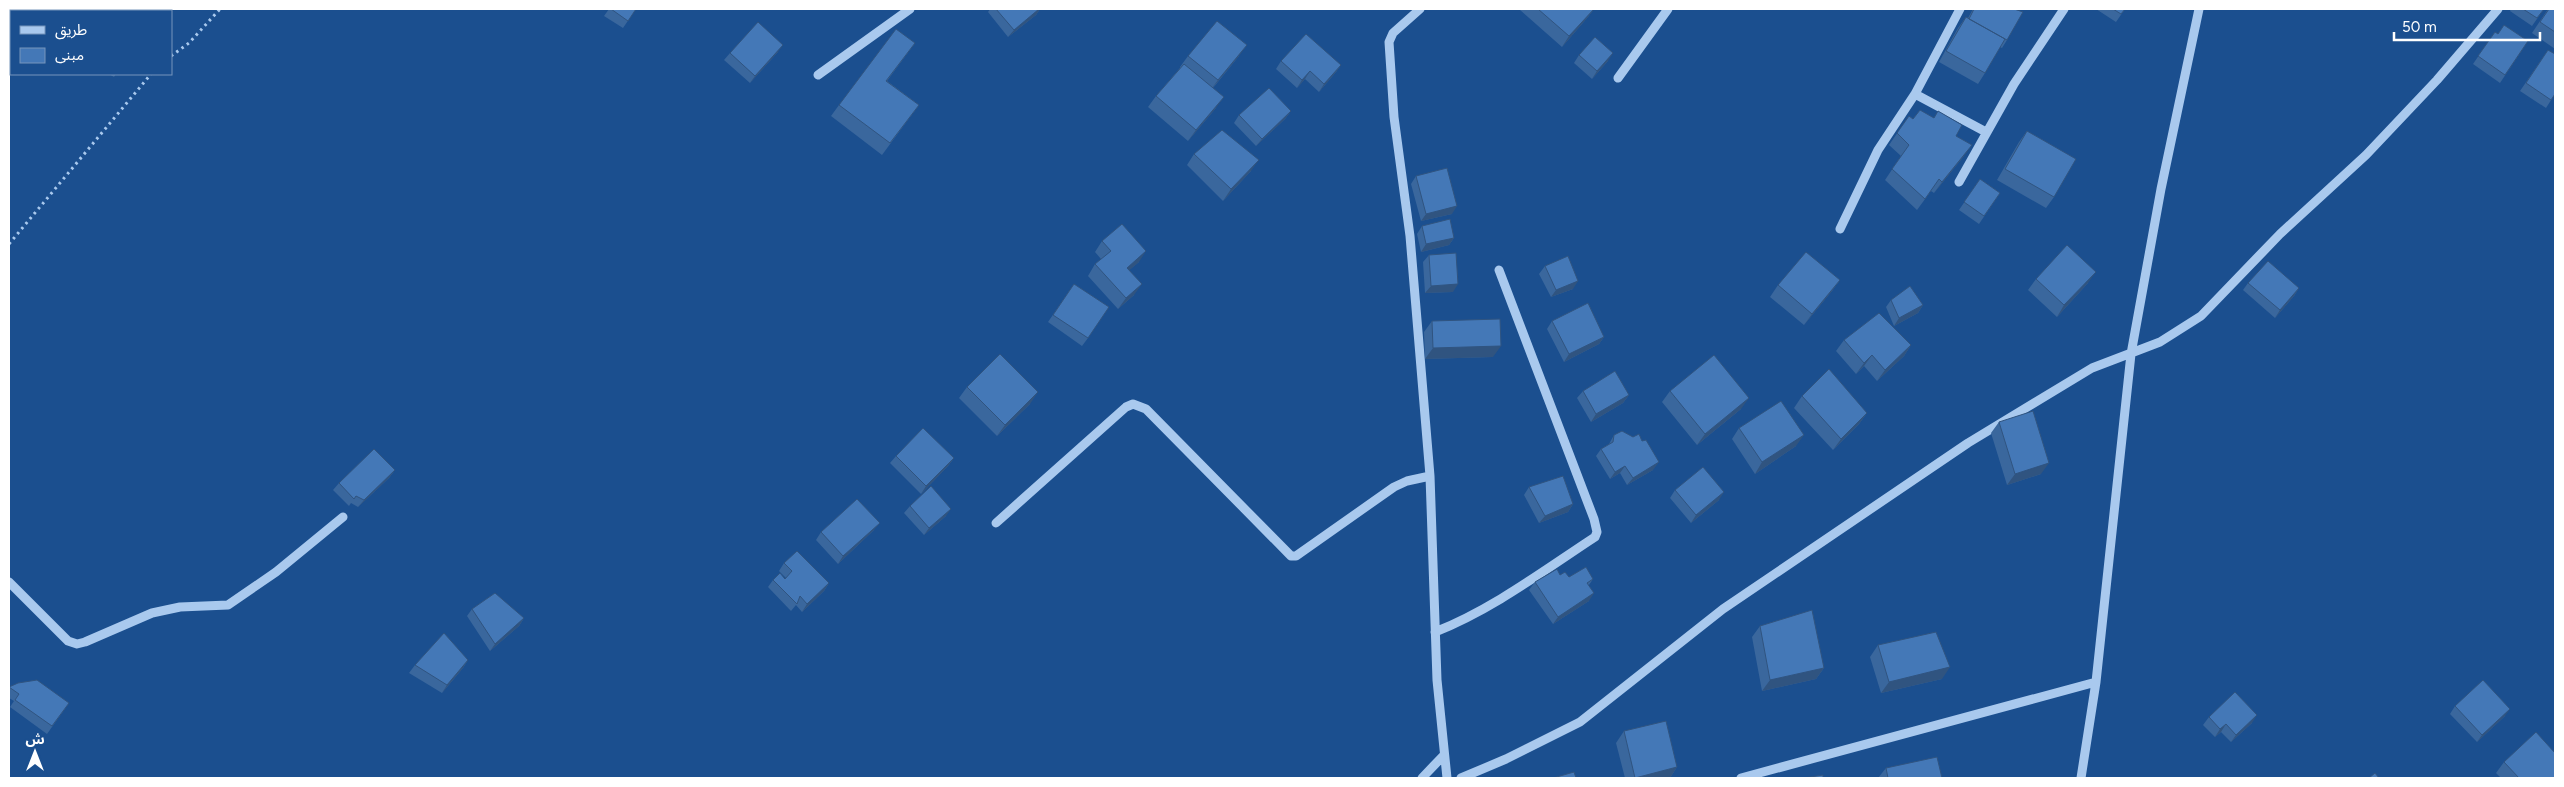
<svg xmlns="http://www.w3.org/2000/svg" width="2564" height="787" viewBox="0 0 2564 787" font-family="Figtree,'Noto Sans Arabic',sans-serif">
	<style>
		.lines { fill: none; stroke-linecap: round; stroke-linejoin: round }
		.path { stroke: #a9c9ee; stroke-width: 3; stroke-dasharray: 2.5 4; stroke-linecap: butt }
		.minor { stroke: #a9c9ee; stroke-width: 9 }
		.wall { fill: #3a679d }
		.shaded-wall { fill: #305480 }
		.building { fill: #4478b7; stroke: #305480 }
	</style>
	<rect width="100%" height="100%" fill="#1b4f8f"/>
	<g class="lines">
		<path class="path" d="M171,56L189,43L220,9
			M9,244L151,74"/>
		<path class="minor" d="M1420,9L1393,33L1389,42L1394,117L1410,236L1430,476L1437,680L1447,778
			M1960,9L1915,94L1986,132
			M818,75L910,9
			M1618,78L1668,9
			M1959,182L2014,84L2064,9
			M1840,229L1878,150L1915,94
			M996,523L1126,407L1133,404L1146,409L1291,556H1296L1394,487L1407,481L1430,476
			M9,582L68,641L77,644L85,642L152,613L180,607L228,605L276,572L343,517
			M1435,632C1493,609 1543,571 1595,537L1597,532L1594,519L1499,270
			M1422,778L1444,755
			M1461,778L1506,759L1580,722L1723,609L1968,443L2092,368L2160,342L2201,316L2280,234L2366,155L2437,80L2498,9
			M1741,778L2096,682
			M2081,778L2096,682L2131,354L2161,189L2199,9"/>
	</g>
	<path class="wall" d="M609,9H636L623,28L604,16Z
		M990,9H1040L1036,15L1008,37L988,12Z
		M1521,9H1594L1588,17L1562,47L1520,10Z
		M1973,9H2014L2007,40L2002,48L2000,47L1985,73L1978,84L1939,62L1958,28L1966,17L1968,18Z
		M2096,9H2125L2116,22Z
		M2511,9H2544L2532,26L2510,11Z
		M2548,9H2555V49L2532,33Z
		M2495,32L2498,34L2528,41L2500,83L2473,64Z
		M915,43L887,81L919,105L882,155L831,116L839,105Z
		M2548,50L2555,94L2546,108L2520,91Z
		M778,52L750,83L724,60L730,53Z
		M1579,55L1608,61L1592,79L1574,63Z
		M1188,56H1239L1213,88L1216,108L1188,141L1148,107L1156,96L1180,68V67Z
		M1281,61L1341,65L1336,72L1319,92L1305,79L1297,88L1276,69Z
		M109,74H116L114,77Z
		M1291,111L1285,119L1256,146L1234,123L1239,115Z
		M1909,116L1913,119L1956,136L1964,156L1934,193L1931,191L1917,210L1885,180L1901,156L1889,145Z
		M2027,131L2054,197L2046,208L1997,180L2019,142Z
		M1194,154L1251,171L1223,201L1187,165Z
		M1416,176L1452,214L1421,221L1411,184Z
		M1980,179L2000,193L1979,224L1959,210Z
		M1422,226L1454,238L1449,245L1421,252L1417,234Z
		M1102,241L1139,262L1129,270L1134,295L1118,309L1088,276L1095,264L1101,259L1095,252Z
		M1429,255L1453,292L1425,293L1423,262Z
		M1545,266L1573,289L1551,297L1539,274Z
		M2036,279L2088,283L2057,317L2028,290Z
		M1840,280L1832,291L1804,325L1770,297L1778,285Z
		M2248,283L2299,288L2294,296L2275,318L2243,290Z
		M1074,284L1088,338L1082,346L1048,322Z
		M1891,300L1923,305L1918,313L1894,326L1886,307Z
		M1432,321L1493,357L1425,359L1424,332Z
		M1552,321L1604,337L1599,344L1564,362L1547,329Z
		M1844,340L1911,345L1904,356L1877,381L1864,366L1856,374L1836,351Z
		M967,387L1030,404L997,436L959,398Z
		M1583,391L1629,395L1623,403L1591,422L1577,398Z
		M1670,391L1741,409L1697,445L1662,402Z
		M1802,396L1867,413L1859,424L1833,450L1794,408Z
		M1999,422L2041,474L2007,485L1991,433Z
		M1739,428L1796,446L1755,474L1732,439Z
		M1614,435L1653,470L1627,485L1620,473L1610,479L1596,456L1601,449L1609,444Z
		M896,456L954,458L948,466L921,494L890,463Z
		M395,470L389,478L358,507L351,503L349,506L333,490L339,483Z
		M1529,487L1573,504L1568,512L1539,523L1524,495Z
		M1675,490L1719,500L1691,523L1670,498Z
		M910,506L946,516L924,535L904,513Z
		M874,530L838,564L816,540L821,532Z
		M784,563L829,583L824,591L802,612L796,605L791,611L768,587L773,580L785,579L786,578L779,571Z
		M1560,575L1569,577L1593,579L1589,585V601L1553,624L1529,590L1535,582Z
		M472,609L524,618L519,626L490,651L467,616Z
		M1760,626L1824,668L1816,679L1762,691L1752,637Z
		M1878,645L1942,679L1881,693L1870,657Z
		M468,660L463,668L442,693L409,673L415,665Z
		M9,687L69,703L47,734L10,707L14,701L9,698Z
		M2455,706L2505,716L2477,742L2450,714Z
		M2209,717L2252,723L2231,742L2221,732L2215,737L2203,725Z
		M1624,731L1677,767L1670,778H1625L1616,743Z
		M2504,762L2555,778H2501L2496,773Z
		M1886,768L1942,778H1878Z"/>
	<path class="shaded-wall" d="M1039,9H1040L1036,15L1008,37L1014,30Z
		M1594,9L1588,17L1562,47L1569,36Z
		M783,45L778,52L750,83L755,76Z
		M1247,45L1239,56L1210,91L1218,80Z
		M1613,53L1608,61L1592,79L1597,71Z
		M1341,65L1336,72L1319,92L1324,84Z
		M1310,71L1305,79L1297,88L1302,80Z
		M1224,97L1216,108L1188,141L1196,130Z
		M1291,111L1285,119L1256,146L1262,139Z
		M1972,145L1964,156L1934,193L1942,182Z
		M1259,160L1251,171L1223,201L1231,189Z
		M1457,206L1452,214L1421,221L1426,214Z
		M1454,238L1449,245L1421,252L1426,244Z
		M1146,251L1139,262L1119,279L1127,268Z
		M2096,272L2088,283L2057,317L2064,305Z
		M1840,280L1832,291L1804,325L1812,314Z
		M1578,281L1573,289L1551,297L1556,290Z
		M1142,284L1134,295L1118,309L1126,298Z
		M1458,284L1453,292L1425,293L1431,286Z
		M2299,288L2294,296L2275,318L2280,310Z
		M1923,305L1918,313L1894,326L1899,318Z
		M1604,337L1599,344L1564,362L1569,354Z
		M1911,345L1904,356L1877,381L1885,370Z
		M1501,346L1493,357L1425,359L1433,348Z
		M1872,355L1864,366L1856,374L1864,363Z
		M1038,392L1030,404L997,436L1005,425Z
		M1629,395L1623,403L1591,422L1596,414Z
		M1749,398L1741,409L1697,445L1705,434Z
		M1867,413L1859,424L1833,450L1841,439Z
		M1804,435L1796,446L1755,474L1762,462Z
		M954,458L948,466L921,494L926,486Z
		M1659,462L1653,470L1627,485L1633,478Z
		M2049,463L2041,474L2007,485L2015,474Z
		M1625,466L1620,473L1610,479L1615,472Z
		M395,470L389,478L358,507L364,500Z
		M1724,492L1719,500L1691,523L1696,515Z
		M1573,504L1568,512L1539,523L1545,516Z
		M951,509L946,516L924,535L929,528Z
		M880,523L874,530L838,564L843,556Z
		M829,583L824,591L802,612L807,604Z
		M1594,593L1589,601L1553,624L1558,617Z
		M524,618L519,626L490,651L495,644Z
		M468,660L463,668L442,693L447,685Z
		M1950,667L1942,679L1881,693L1889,682Z
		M1824,668L1816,679L1762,691L1770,680Z
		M2510,709L2505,716L2477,742L2482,735Z
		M2257,715L2252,723L2231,742L2236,735Z
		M2226,724L2221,732L2215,737L2220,729Z
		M1677,767L1670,778H1634H1635Z"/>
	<path class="building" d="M111,9H159L158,11H110Z
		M611,9H636L628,21Z
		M996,9H1039L1014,30Z
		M1538,9H1594L1569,36Z
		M1974,9H2014L2023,12L2007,40L1969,19Z
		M2113,9H2125L2121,14Z
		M2523,9H2544L2537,18Z
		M2549,9H2555V32L2540,22Z
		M1966,17L2005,39L1985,73L1946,51Z
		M1217,21L1247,45L1218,80L1188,56Z
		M758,22L783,45L755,76L730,53Z
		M2504,25L2528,41L2505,75L2478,56L2495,32L2498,34Z
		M896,29L915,43L886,81L919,105L890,143L839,105Z
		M1306,34L1341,65L1324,84L1310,71L1302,80L1281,61Z
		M1595,37L1613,53L1597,71L1579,55Z
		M2548,50L2555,54V94L2551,100L2526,83Z
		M1184,64L1224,97L1196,130L1156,96Z
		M1269,88L1291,111L1262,139L1239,115Z
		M1920,110L1934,118L1938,111L1962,125L1956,136L1972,145L1942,182L1939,179L1925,199L1892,169L1909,145L1897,133L1909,116L1913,119Z
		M1222,130L1259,160L1231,189L1194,154Z
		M2027,131L2076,159L2054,197L2005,169Z
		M1447,168L1457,206L1426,214L1416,176Z
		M1980,179L2000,193L1984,216L1964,202Z
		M1450,219L1454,238L1426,244L1422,226Z
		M1122,224L1146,251L1127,268L1142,284L1126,298L1095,264L1111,251L1102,241Z
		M2067,245L2096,272L2064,305L2036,279Z
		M1806,252L1840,280L1812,314L1778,285Z
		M1456,253L1458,284L1431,286L1429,255Z
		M1568,256L1578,281L1556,290L1545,266Z
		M2268,261L2299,288L2280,310L2248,283Z
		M1074,284L1109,307L1088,338L1053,315Z
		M1910,286L1923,305L1899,318L1891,300Z
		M1588,303L1604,337L1569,354L1552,321Z
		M1879,313L1911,345L1885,370L1872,355L1864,363L1844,340Z
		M1500,319L1501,346L1433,348L1432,321Z
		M1000,354L1038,392L1005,425L967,387Z
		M1714,355L1749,398L1705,434L1670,391Z
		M1829,369L1867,413L1841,439L1802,396Z
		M1615,371L1629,395L1596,414L1583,391Z
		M1781,401L1804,435L1762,462L1739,428Z
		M2033,411L2049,463L2015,474L1999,422Z
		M923,428L954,458L926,486L896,456Z
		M1622,431L1633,437L1639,434L1642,441L1646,440L1659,462L1633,478L1625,466L1615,472L1601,449L1613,442L1614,435Z
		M374,449L395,470L364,500L356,496L354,499L339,483Z
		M1703,467L1724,492L1696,515L1675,490Z
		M1563,476L1573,504L1545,516L1529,487Z
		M931,486L951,509L929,528L910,506Z
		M857,499L880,523L843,556L821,532Z
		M797,551L829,583L807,604L800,596L797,604L773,580L780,573L785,579L792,571L784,563Z
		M1586,567L1593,579L1587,583L1594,593L1558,617L1535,582L1557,569L1560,575L1565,572L1569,577Z
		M495,593L524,618L495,644L472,609Z
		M1812,610L1824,668L1770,680L1760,626Z
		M1936,632L1950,667L1889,682L1878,645Z
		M444,633L468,660L447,685L415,665Z
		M37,680L69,703L52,726L15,700L19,694L9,687L18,683Z
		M2483,680L2510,709L2482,735L2455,706Z
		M2235,692L2257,715L2236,735L2226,724L2220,729L2209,717Z
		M1666,721L1677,767L1635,778L1624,731Z
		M2536,732L2555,753V778H2519L2504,762Z
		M1937,757L1942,778H1888L1886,768Z
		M1574,772L1576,778H1553Z
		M2375,773L2379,778H2369Z
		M1823,775V778H1804Z"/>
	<rect width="2564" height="787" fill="none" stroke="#ffffff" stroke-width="20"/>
	<rect x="10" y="10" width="162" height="65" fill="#1b4f8f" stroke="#7695bc"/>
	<rect x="20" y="26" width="25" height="8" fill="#a9c9ee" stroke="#7695bc"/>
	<text x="55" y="35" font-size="15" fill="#ffffff">طريق</text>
	<rect x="20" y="48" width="25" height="15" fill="#4478b7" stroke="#7695bc"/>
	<text x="55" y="60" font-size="15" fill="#ffffff">مبنى</text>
	<g transform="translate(35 752)" stroke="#1b4f8f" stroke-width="4" paint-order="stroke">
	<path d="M0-4L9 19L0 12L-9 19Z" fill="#ffffff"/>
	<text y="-8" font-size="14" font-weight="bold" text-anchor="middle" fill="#ffffff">ش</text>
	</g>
	<path d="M2394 32v8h146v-8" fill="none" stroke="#ffffff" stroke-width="2.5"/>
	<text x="2402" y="32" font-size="15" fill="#ffffff" stroke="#1b4f8f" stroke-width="4" paint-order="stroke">50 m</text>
</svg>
